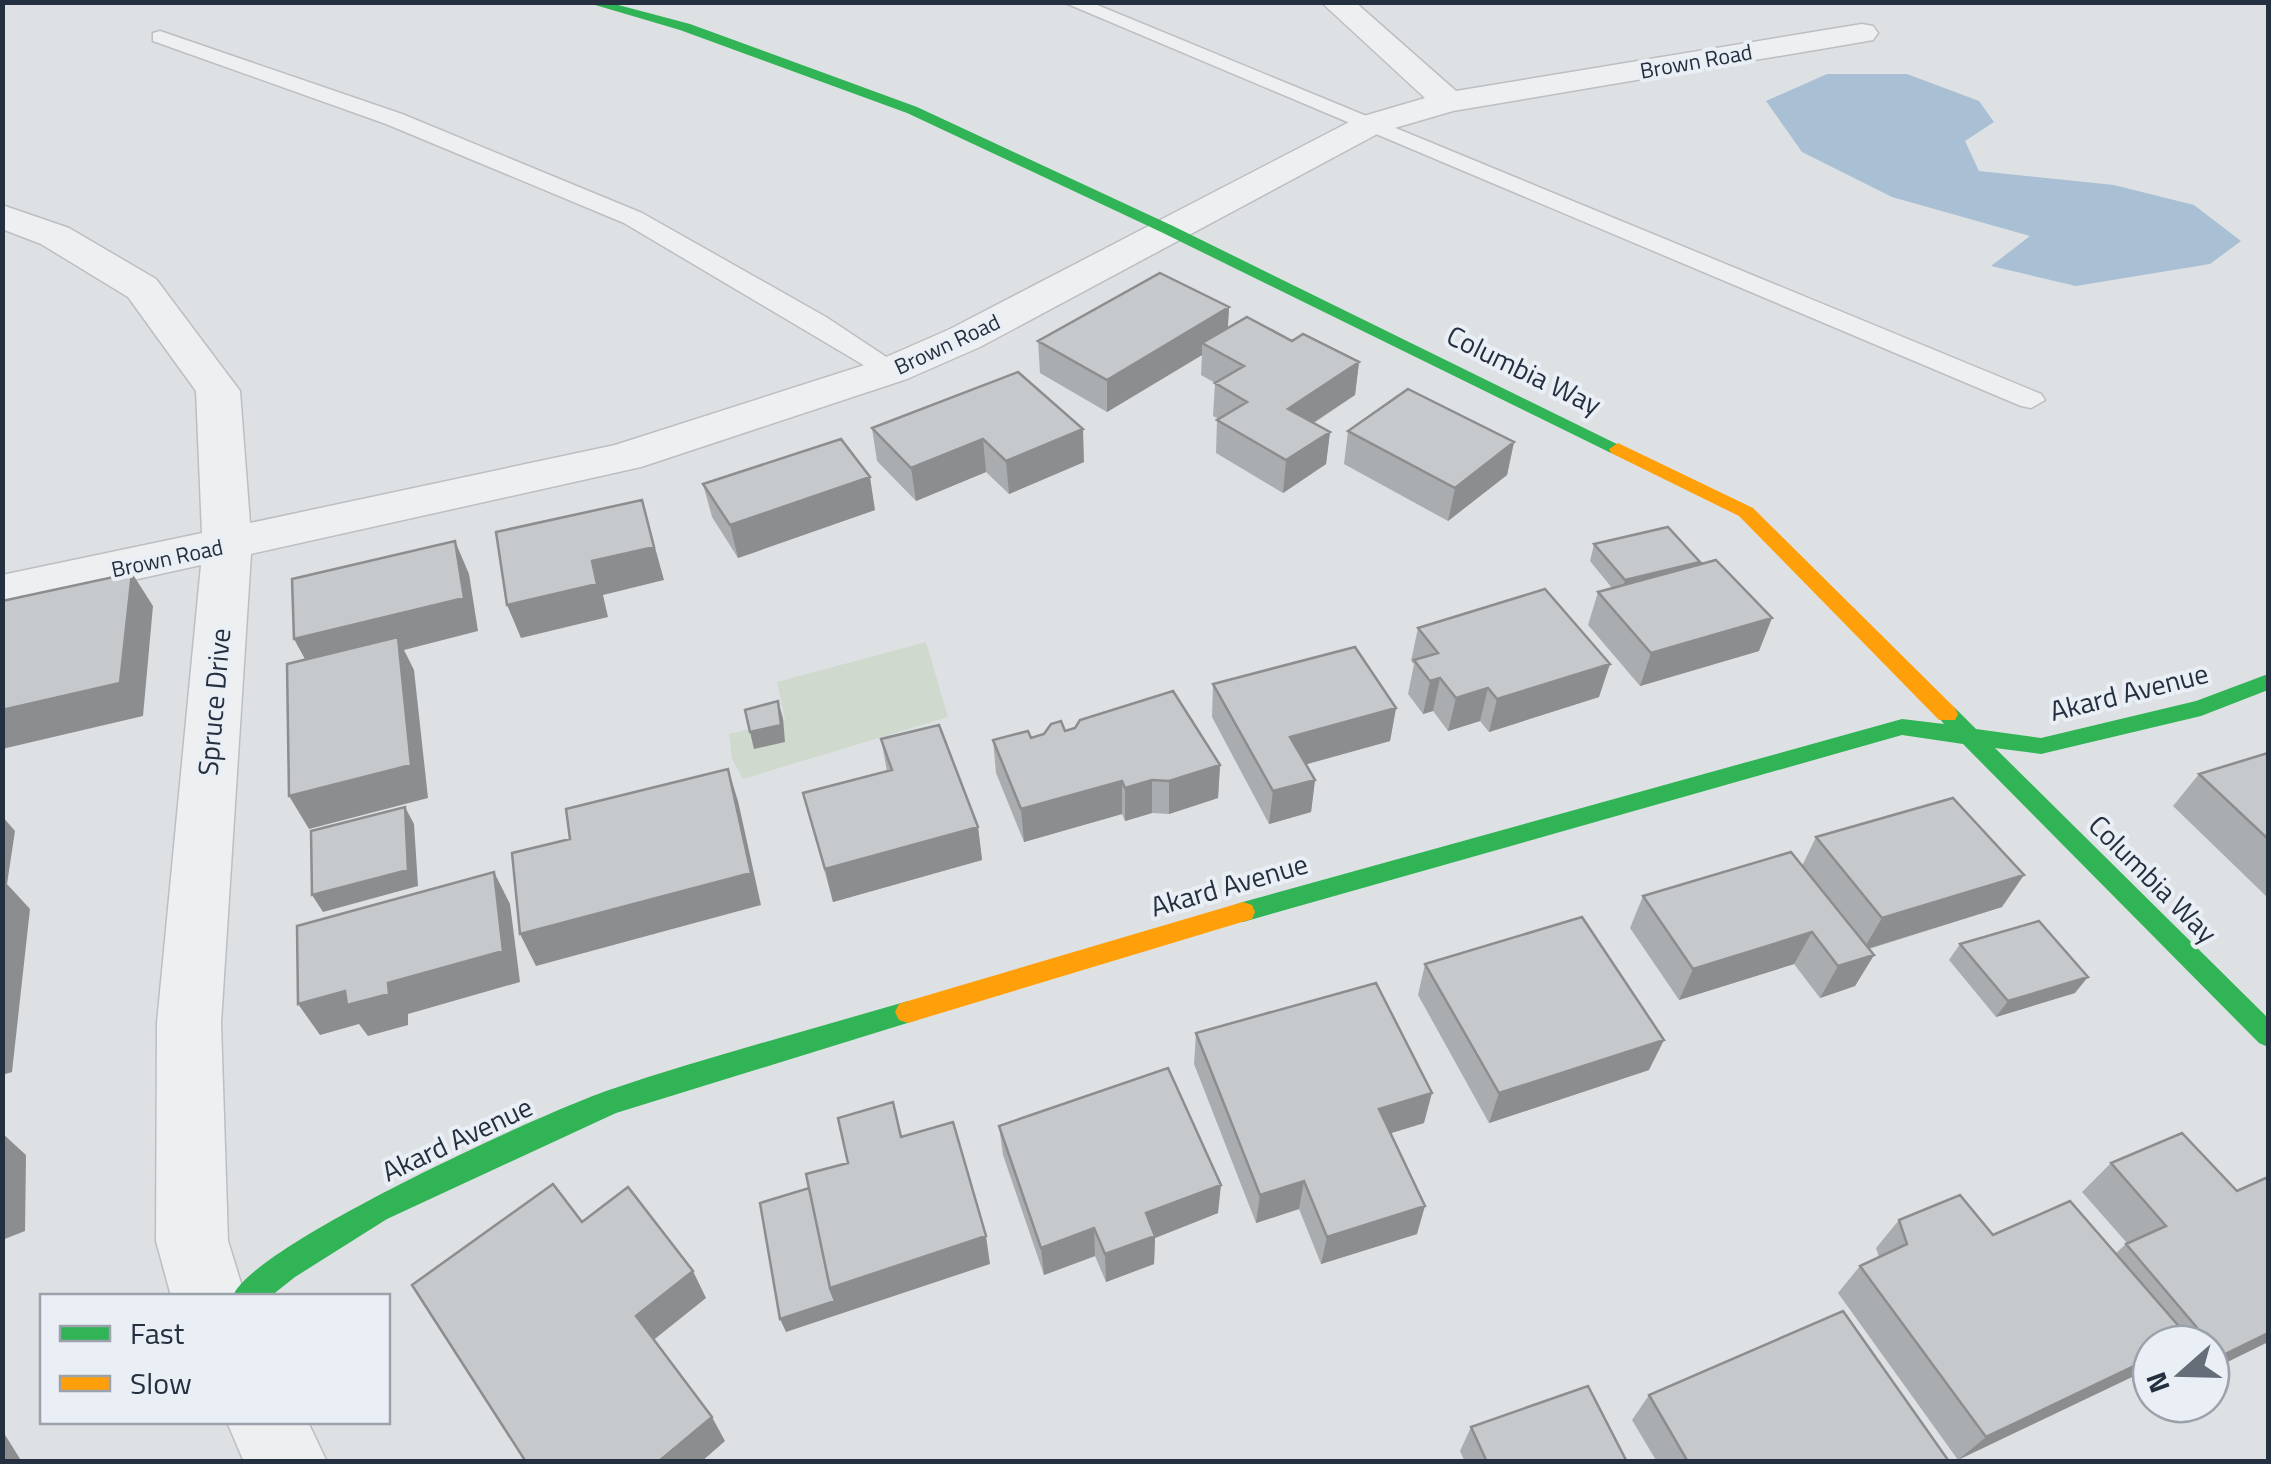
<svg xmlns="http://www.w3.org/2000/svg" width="2271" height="1464" viewBox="0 0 2271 1464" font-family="'Titillium Web',sans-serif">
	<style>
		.green { fill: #cfd9cd }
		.water { fill: #a9bfd3 }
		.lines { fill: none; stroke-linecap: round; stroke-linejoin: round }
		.lane-casing { stroke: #bcbfc2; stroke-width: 3 }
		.street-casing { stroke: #bcbfc2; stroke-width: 3 }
		.lane { fill: #edeff1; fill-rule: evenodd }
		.street { fill: #edeff1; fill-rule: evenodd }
		.fast { fill: #30b455; fill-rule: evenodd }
		.slow { fill: #ff9f0a; fill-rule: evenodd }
		.wall { fill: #aaadaf }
		.shaded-wall { fill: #8b8d8f }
		.building { fill: #c6c9cc; stroke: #8b8d8f; stroke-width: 2.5 }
		.labels { text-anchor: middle; stroke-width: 8; stroke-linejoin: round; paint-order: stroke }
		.far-street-label { font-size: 22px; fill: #242f3f; stroke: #eaeff5 }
		.street-label { font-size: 28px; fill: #242f3f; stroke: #eaeff5 }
	</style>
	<rect width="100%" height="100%" fill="#dee1e4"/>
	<path class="green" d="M926,642L948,717L743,779L732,759L729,734L785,720L777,682Z"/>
	<path class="water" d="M1827,74H1907L1979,101L1994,122L1965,141L1979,171L2114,185L2194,205L2241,241L2210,264L2076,286L1991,266L2030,236L1892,197L1802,152L1766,101Z"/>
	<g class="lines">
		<g class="lane-casing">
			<path id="lane" d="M1063,2H1090L2041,394L2045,400L2031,408L2021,406Z
				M160,31L402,114L642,213L826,317L906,370L902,376H882L624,223L386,124L153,41V33Z"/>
		</g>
		<g class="street-casing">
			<path id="street" d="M1321,2H1355L1456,91L1862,24L1873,26L1878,33L1873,40L1862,42L1453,111L1381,132L980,347L907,379L641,467L251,554L221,1023L228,1241L245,1296H171L156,1241L157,1023L201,565L2,609V575L202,533L196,391L128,297L41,244L2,229V205L69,228L156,279L240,391L250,523L615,445L877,361L950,329L1357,118L1425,98Z
				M227,1422H308L327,1462H244Z"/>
		</g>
		<use href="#lane" class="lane"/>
		<use href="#street" class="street"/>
		<path class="fast" d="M585,2H607L690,24L917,107L1173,226L1627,449L1618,455L1611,453L1161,232L907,113L680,30Z
			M2268,674V690L2201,716L2041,754L1995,748L2268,1018V1047L2259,1043L1963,744L1902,735L1243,922L1234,919L1231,912L1234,905L1243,902L1902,719L1944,724L1936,714L1947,706L1955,708L1976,729L2041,738L2196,701Z
			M908,1001L917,1004L921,1012L917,1020L616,1113L387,1219L295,1277L271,1296H233C252,1245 547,1111 609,1090C707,1057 809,1030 908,1001Z"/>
		<path class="slow" d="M1618,443L1753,508L1955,708L1958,714L1955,720H1939L1739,516L1611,453L1609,449Z
			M1243,902L1252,905L1255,912L1252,919L908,1023L899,1020L895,1012L899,1004L908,1001Z"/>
	</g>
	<path class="wall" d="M1229,307L1228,328L1292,341L1359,362L1355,395L1314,423L1330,432L1326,464L1283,493L1216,453L1217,420L1219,419L1213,416L1215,383L1201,375L1202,355L1107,412L1040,373L1038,341Z
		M1018,372L1084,462L1009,494L986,472L916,501L877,461L872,428Z
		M1348,431L1514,442L1507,475L1448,521L1344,464Z
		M703,484L875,510L738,558L712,517Z
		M1594,544L1699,564L1759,651L1640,686L1588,625L1598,592L1612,588L1590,561Z
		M1418,628L1599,697L1489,732L1480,721L1448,731L1433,711L1423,714L1408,694L1414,664L1411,661Z
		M1213,684L1396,708L1390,741L1306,764L1315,780L1311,812L1269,824L1212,717Z
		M1065,731L1220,765L1218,798L1169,814L1152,813L1125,821L1122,814L1024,842L996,773L993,740L1031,738L1044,734Z
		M881,739L978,827L982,860L833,902L803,793L887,771Z
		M2268,753V898L2173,806L2199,774Z
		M1816,837L2002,907L1869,949L1874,955L1855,986L1820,998L1794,964L1679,1000L1630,928L1643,896L1802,866Z
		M1960,944L2075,993L1996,1017L1949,960Z
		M1425,964L1649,1070L1489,1123L1418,995Z
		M1196,1033L1424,1123L1391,1133L1417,1234L1321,1264L1299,1209L1256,1223L1194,1064Z
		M999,1126L1218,1213L1155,1238L1154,1264L1106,1282L1095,1256L1044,1275L1003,1155Z
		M2111,1163L2237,1191L2268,1177V1342L2211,1370V1344H2151L1958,1460L1838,1293L1860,1266L1879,1257L1876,1248L1899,1220L2116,1253L2127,1243L2082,1192Z
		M1649,1395L1946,1462H1657L1632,1420Z
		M1471,1427L1627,1462H1465L1460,1451Z"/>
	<path class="shaded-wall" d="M1229,307L1227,339L1202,343V355L1107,412V380Z
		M1359,362L1355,395L1285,441L1288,409Z
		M1083,429L1084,462L1009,494L1006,461Z
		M1330,432L1326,464L1283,493L1286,460Z
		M983,439L986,472L916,501L911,468Z
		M1514,442L1507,475L1448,521L1455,488Z
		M870,477L875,510L738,558L730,525Z
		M642,500L664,580L603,595L608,617L521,638L507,605L592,561Z
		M455,541L469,574L478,631L404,650L414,670L428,798L309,829L289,796L312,672L294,639Z
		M1700,562L1694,579L1620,598L1625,580Z
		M132,573L153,606L143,716L2,749V710Z
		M1772,618L1759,651L1640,686L1651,653Z
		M1610,664L1599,697L1489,732L1497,699Z
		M1440,678L1433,711L1423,714L1430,681Z
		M1488,688L1480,721L1448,731L1456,698Z
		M778,701L783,718L785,742L754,749L750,732Z
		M1396,708L1390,741L1286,770L1290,737Z
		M1220,765L1218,798L1169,814V781Z
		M728,769L738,801L761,905L536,966L520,934Z
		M1152,780V813L1125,821V788Z
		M1315,780L1311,812L1269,824L1273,791Z
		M1122,781V814L1024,842L1021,809Z
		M405,807L414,824L418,886L323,912L312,895Z
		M2,816L15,831L7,884L30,909L12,1072L2,1075Z
		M978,827L982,860L833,902L825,869Z
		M494,872L510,904L520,982L408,1014V1025L368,1036L359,1024L320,1035L298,1004L345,991L388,983Z
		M2024,875L2002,907L1863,950L1882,918Z
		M1812,932L1794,964L1679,1000L1693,969Z
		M1874,955L1855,986L1820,998L1838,966Z
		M2088,977L2075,993L1996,1017L2008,1001Z
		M1664,1040L1649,1070L1489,1123L1499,1093Z
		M1432,1093L1424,1123L1372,1139L1379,1109Z
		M2,1133L26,1155L25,1231L2,1240Z
		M1304,1181L1299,1209L1256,1223L1260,1195Z
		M1221,1185L1218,1213L1155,1238L1154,1264L1106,1282L1105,1254L1146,1213Z
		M1425,1206L1417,1234L1321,1264L1327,1237Z
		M1094,1228L1095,1256L1044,1275L1041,1248Z
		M986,1236L990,1264L786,1332L780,1319L830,1288Z
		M693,1271L706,1298L651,1342L636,1316Z
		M2268,1333V1342L2211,1370V1364L2221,1356Z
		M2151,1358V1368L1958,1460L1986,1437Z
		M712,1417L725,1441L701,1462H658Z
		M2,1430L22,1462H2Z"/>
	<path class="building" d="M1160,273L1229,307L1107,380L1038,341Z
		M1247,317L1292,341L1303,334L1359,362L1288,409L1330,432L1286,460L1217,420L1247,402L1215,383L1244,366L1202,343Z
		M1018,372L1083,429L1006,461L983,439L911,468L872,428Z
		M1408,389L1514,442L1455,488L1348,431Z
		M841,439L870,477L730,525L703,484Z
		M642,500L654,547L592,561L597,584L507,605L496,532Z
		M1668,527L1700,562L1625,580L1594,544Z
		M455,541L464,598L294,639L292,579Z
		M1716,560L1772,618L1651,653L1598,592Z
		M132,573L120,683L2,710V601Z
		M1545,589L1610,664L1497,699L1488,688L1456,698L1440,678L1430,681L1414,660L1438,653L1418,628Z
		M398,637L411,765L289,796L287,664Z
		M1355,647L1396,708L1290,737L1315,780L1273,791L1213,684Z
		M1173,691L1220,765L1169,781L1152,780L1125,788L1122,781L1021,809L993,740L1028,731L1031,738L1044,734L1051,724L1061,721L1065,731L1075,728L1080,720Z
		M778,701L781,725L750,732L745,710Z
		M939,725L978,827L825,869L803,793L892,770L881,739Z
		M2268,753V839L2199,774Z
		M728,769L751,873L520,934L512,853L570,839L566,809Z
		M1953,798L2024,875L1882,918L1816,837Z
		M405,807L408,870L312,895L311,831Z
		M1791,852L1874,955L1838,966L1812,932L1693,969L1643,896Z
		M494,872L503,951L388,983L389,994L347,1005L345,991L298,1004L297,926Z
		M1582,917L1664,1040L1499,1093L1425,964Z
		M2039,921L2088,977L2008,1001L1960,944Z
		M1376,983L1432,1093L1379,1109L1425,1206L1327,1237L1304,1181L1260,1195L1196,1033Z
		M1168,1068L1221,1185L1146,1213L1155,1236L1105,1254L1094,1228L1041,1248L999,1126Z
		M893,1102L901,1137L953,1122L986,1236L830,1288L806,1174L848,1163L838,1118Z
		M2182,1133L2237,1191L2268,1177V1333L2221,1356L2126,1244L2166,1226L2111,1163Z
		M553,1184L582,1222L628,1187L693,1271L636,1316L712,1417L658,1462H526L412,1285Z
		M809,1188L830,1288L835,1301L780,1319L760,1203Z
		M1960,1195L1993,1235L2070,1201L2190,1339L2180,1344H2151V1358L1986,1437L1860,1266L1907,1244L1899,1220Z
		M1843,1311L1948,1460L1944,1462H1688L1649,1395Z
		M1588,1386L1627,1462H1487L1471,1427Z"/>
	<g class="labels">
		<g class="far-street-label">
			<text transform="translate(1696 61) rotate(-10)" y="8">Brown Road</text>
			<text transform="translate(947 344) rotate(-25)" y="8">Brown Road</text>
			<text transform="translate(167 558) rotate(-12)" y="8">Brown Road</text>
		</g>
		<g class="street-label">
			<text transform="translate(1524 370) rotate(26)" y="10">Columbia Way</text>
			<text transform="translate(2129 692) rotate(-14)" y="10">Akard Avenue</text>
			<text transform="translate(214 702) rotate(-85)" y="10">Spruce Drive</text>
			<text transform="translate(2153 879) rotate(45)" y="10">Columbia Way</text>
			<text transform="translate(1229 885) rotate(-16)" y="10">Akard Avenue</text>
			<text transform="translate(457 1139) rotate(-25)" y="10">Akard Avenue</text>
		</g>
	</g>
	<rect width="2271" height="1464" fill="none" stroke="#242f3f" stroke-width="10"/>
	<rect x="40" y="1294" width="350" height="130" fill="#eaeff5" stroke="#9ba2ac" stroke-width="2.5"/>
	<rect x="60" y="1326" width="50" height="15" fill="#30b455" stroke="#9ba2ac" stroke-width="2.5"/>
	<text x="130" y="1344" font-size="30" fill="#242f3f">Fast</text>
	<rect x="60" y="1376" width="50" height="15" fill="#ff9f0a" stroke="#9ba2ac" stroke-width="2.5"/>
	<text x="130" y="1394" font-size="30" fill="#242f3f">Slow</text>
	<g transform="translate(2181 1374) rotate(250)"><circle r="48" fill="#eaeff5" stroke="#9ba2ac" stroke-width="2.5"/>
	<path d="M0-8L18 38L0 25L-18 38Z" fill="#656d79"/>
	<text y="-15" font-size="28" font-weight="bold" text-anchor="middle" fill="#242f3f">N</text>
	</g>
</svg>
